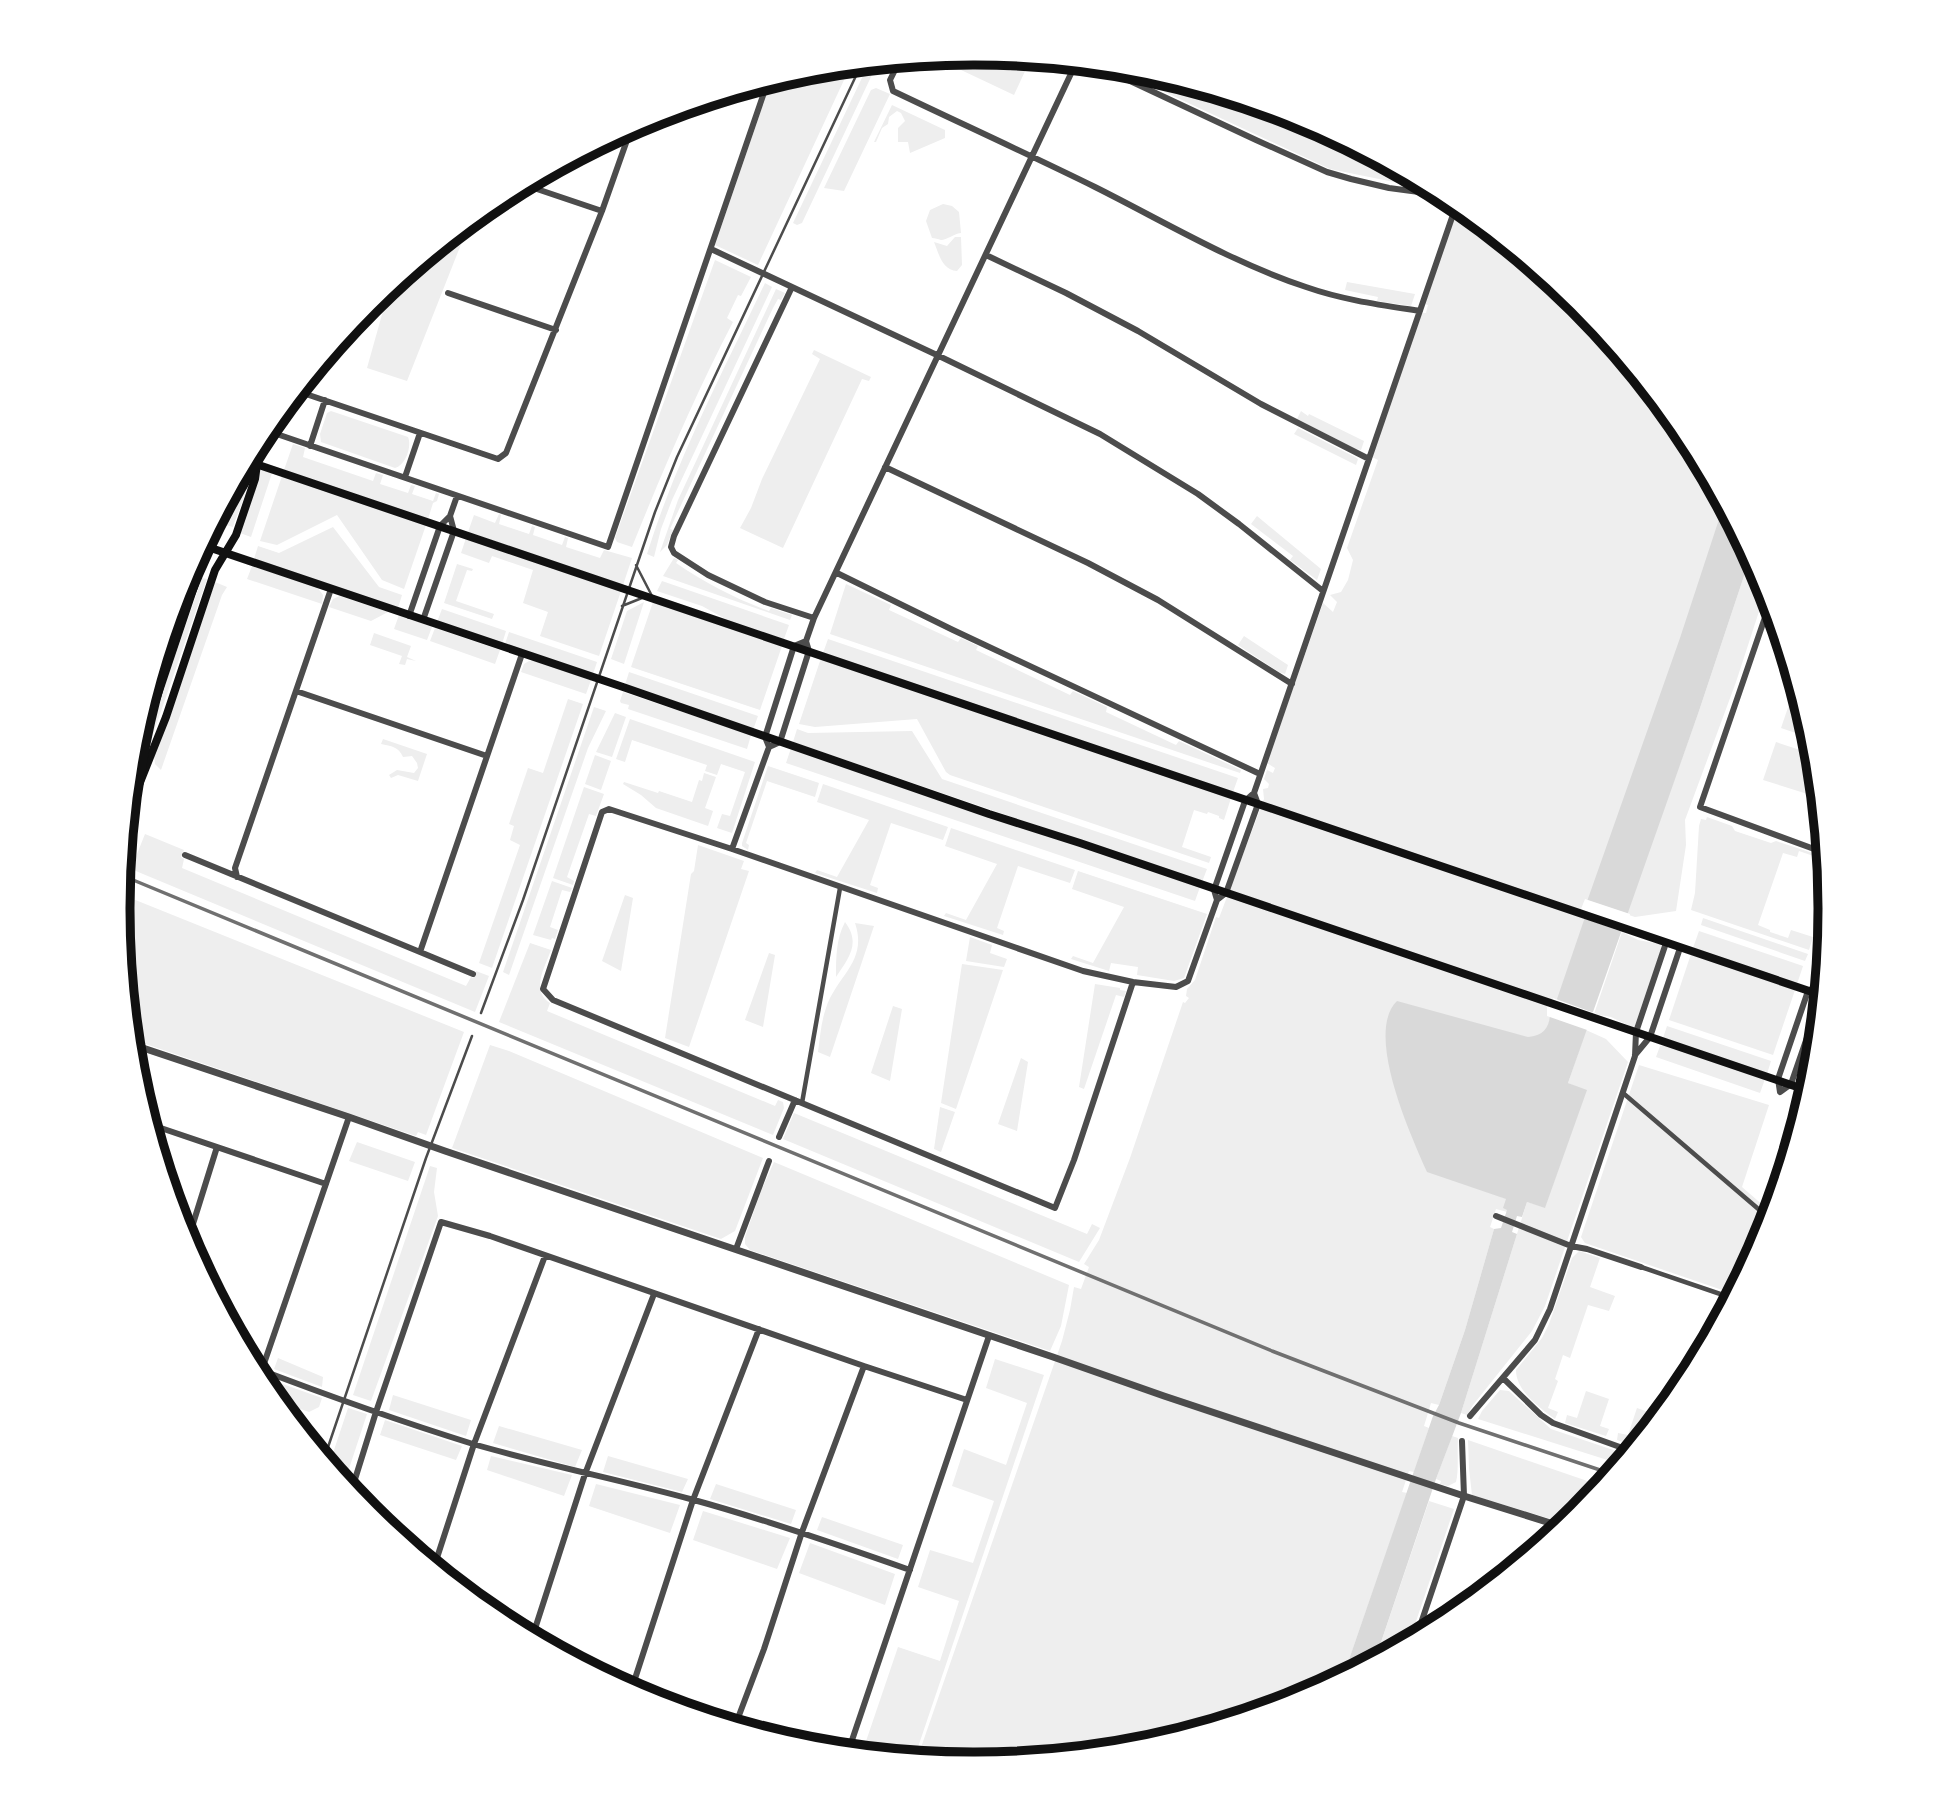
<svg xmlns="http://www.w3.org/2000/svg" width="1948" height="1817" viewBox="0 0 1948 1817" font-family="Commissioner,sans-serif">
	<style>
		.green { fill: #eee }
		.water { fill: #d9d9d9 }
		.pier { fill: #fff }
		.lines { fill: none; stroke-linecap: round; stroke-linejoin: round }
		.service { stroke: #4c4c4c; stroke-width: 2.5 }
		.pedestrian { stroke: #4c4c4c; stroke-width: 4.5 }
		.minor { stroke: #4c4c4c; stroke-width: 6 }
		.tertiary { stroke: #4c4c4c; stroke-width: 7 }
		.secondary { stroke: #111; stroke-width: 8 }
		.rail { stroke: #707070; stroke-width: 3.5 }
		.rim { fill: none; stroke: #111; stroke-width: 9 }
	</style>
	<rect width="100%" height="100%" fill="#fff"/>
	<path class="green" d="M973,53L1011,71L1018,57L1031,58L1014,95L942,61L945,55Z
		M878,62L802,223L797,225L793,223L869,63Z
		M851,65L758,265L715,245L772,79L807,69Z
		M1109,66L1141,69L1302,118L1329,132L1362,156L1374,161L1393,166L1438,191L1330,169Z
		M876,88L890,94L844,191L824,188L871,90Z
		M892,105L945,130V138L910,153L908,142H898V128L905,121L901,113L897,111L889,117L888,124L882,128L876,142H874Z
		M943,204L952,206L959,212L961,233C953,234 947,240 941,240C938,239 935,238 932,238L926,221L930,210Z
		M1459,204L1580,304L1686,433L1729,514L1501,1197L1507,1199V1212L1496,1209L1490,1227L1494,1229L1465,1330L1439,1405L1431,1403L1424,1426L1429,1428L1414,1472L1409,1471L1402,1492L1407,1493L1343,1677L1301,1699L1141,1748L974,1764L917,1759L1062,1341L1070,1310L1074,1287L1081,1289L1089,1267L1084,1264L1099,1240L1130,1158L1183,1002L1185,1003L1189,998L1186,996L1187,989L1195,980L1216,917L1219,918L1264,799L1263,789L1268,788L1269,784L1264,779L1267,770L1273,773L1275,768L1267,763L1323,603L1333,612L1337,602L1330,595L1341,592L1348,580L1353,560L1347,548L1378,460L1372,457L1422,313H1426L1428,305L1425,304Z
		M471,219L407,381L367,368L390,286Z
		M955,237H961L962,265L957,271C942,270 939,254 934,242L947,246Z
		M715,260L751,277L741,296L738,295L727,318L733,322C695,395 663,470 632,547L617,542L615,538Z
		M1347,282L1415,294L1411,306L1377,301L1378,297L1345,290Z
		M765,283L772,287L672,500L661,529L654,557L647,554C676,460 723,372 765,283Z
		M776,289L785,293L781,300L778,299L773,308L675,518L670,529L673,530L667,545L660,552L678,500Z
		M814,350L871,377L869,381L862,379L783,548L740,528L751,508L762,479L820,359L812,354Z
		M331,411L408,437C412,446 406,465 395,468L321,442L320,434L327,413Z
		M1301,411L1308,416L1309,414L1364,441L1361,450L1356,449L1297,419Z
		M1298,428L1355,457L1358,459L1356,465L1294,434Z
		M293,444L305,448L303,457L373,481L376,473L383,475L380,484L408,493L411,485L415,486L412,494L433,501L436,493L439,494L437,501L433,503L428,519L284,470Z
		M260,469L272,473L251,537L240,533Z
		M243,470C253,486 238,510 233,527L215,522Z
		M282,476L426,525L404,589L382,580L337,515L277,545L260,541Z
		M499,514L501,515L499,524L529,534L532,526L535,527L533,535L562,545L565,537L568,538L566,547L600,558L604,550L632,558L623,585L468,532L474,515L495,523Z
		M1257,516L1321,569L1317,580L1290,560L1293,556L1251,524Z
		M333,527L379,587L402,595L398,608L254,559L258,546L279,553Z
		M466,538L621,591L599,656L540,636L548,612L523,603L533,570L492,556L489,563L461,553Z
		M1751,555L1767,587L1736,682L1685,820L1686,845L1676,911L1635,917L1626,914L1699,711Z
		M674,558L678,560L676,563C705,583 736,599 769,611L771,608L792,615L790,620L663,576Z
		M457,564L473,569L472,571L467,570L456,601L494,614L492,619L444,603Z
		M252,566L317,587L323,595L322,604L247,579Z
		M187,574L195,576L133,753L135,741L183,581Z
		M202,578L207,579L144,760L142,752Z
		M662,581L789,625L784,639L731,622L702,606L657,591Z
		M215,582L227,587L222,595L161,770L155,764L154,756Z
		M846,584L891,605L889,610L958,642L961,638L978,646L976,650L1070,695L1073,691L1107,707L1106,712L1176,745L1179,741L1241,770L1240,773L830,634Z
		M340,596L388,612L371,621L329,607L333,599Z
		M644,602L624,664L611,659L627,611Z
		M653,602L782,646L760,710L631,667Z
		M442,609L506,631L502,644L437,622Z
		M399,615L432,627L427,640L394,629Z
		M435,628L500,650L495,664L430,641Z
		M509,632L597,662L593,674L505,644Z
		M374,633L411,646L407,657L416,661L407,659L405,665L399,664L402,656L370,645Z
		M1244,636L1288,665L1285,674L1279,672L1238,645Z
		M828,639L1238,778L1233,792L823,653Z
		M821,658L1231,798L1224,820L1219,818V816L1208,812L1207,814L1194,810L1182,847L1211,857L1209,863L950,775L946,772L917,719L815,727L799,724Z
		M529,661H534L591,680L586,694L521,672L524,664Z
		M629,672L758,716L753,730L625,685Z
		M1796,684L1813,739L1781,728Z
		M623,692L751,735L747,749L628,709L629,705L621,703L620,701Z
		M568,699L583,704L492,968L479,963L520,845L510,840L514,826L509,824L528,768L543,773Z
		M594,707L606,711L605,713L588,748L509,975L503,972Z
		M615,713L626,717L612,757L596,752Z
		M630,719L755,762L732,833L717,828L722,814L730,816L745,772L721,764L717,775L705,771L707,765L632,740L625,762L616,759Z
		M797,729L808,733L912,731L942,779L1207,869L1202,882L793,742Z
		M383,739L427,754L418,781L398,775L391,778L389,775L397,770L414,773L418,768L417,763L412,756L403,757C399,747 391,746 381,744Z
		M1776,742L1815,755L1819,793L1817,797L1763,780Z
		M791,748L1200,887L1195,901L786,763Z
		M595,755L611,761L601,790L585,784Z
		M768,766L819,783L815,797L767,781L746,843L749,845L748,850L742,846V843Z
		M704,773L716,777L705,808L713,811L708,826L656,808L641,795L623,784L624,782L658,793L659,791L692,802L699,780L702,781Z
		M823,784L948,827L943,840L891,823L870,885L878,888L877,893L815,873L817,870L837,877L869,820L817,802Z
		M584,787L604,794L596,816L589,814L567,877L574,881L573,885L553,878Z
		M1707,817L1732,826L1735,831L1771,843L1776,841L1825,857V860L1799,851L1797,857L1783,853L1758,925L1770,930V932L1788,938L1791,930L1813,937L1809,950L1691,910L1695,893L1699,826L1701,819L1706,820Z
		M951,828L1075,870L1070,883L1018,866L997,928L1004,931L1003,935L944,916L946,913L966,920L997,864L945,846Z
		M145,834L184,850L181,857L184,859L182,868L466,986L471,977L473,978L476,971L489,976L475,1012L131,869Z
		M698,845L744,861L741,869L749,871L689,1047L665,1038L691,874L694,871Z
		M1078,871L1207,914L1184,978L1174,981L1137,975L1138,967L1111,963L1109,971L1071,959L1073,956L1093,963L1124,907L1072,889Z
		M552,881L572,888L570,892L562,890L550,927L558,930L555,939L552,938L551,940L533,935Z
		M123,895L464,1032L426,1135L418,1132L416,1136L131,1039L118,908Z
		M625,895L633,898L621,971L602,961Z
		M1703,918L1808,954L1805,961L1701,925Z
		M845,922C861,943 849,958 836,977C836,958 836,939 845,922Z
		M855,923L874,926L830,1057L818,1052C820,1038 821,1022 826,1008C837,975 868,962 855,923Z
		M1699,931L1803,966L1797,984L1693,948Z
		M1622,932L1638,940L1660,944L1662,947L1634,1028L1611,1017L1594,1014Z
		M970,937L992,945L990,953L1007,959L1004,967L966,961Z
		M530,943L551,950C545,967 530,991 550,1003L547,1011L775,1106L778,1100L783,1102L784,1108L773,1135L499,1022Z
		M769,953L775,955L763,1027L745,1020Z
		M1691,954L1795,990L1773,1055L1669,1020Z
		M962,964L1003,970L956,1109L941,1103Z
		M1095,984L1120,988V990L1126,991L1124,997L1116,995L1084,1089L1079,1087Z
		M893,1006L902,1009L890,1081L871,1073Z
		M1667,1026L1771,1061L1767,1074L1663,1038Z
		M1586,1030L1606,1039L1628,1062L1545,1306L1532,1331L1473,1405L1467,1415L1461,1413L1527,1202L1545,1207L1586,1091L1568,1083Z
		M490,1045L509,1051L763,1158L735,1231L721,1239L452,1148Z
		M1660,1046H1667L1765,1079L1760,1093L1656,1057Z
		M1021,1058L1028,1062L1017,1131L998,1124Z
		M1639,1065L1769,1105L1742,1187L1772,1213L1765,1236L1734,1294L1585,1243L1581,1237Z
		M940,1107L955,1112L941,1152L934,1149Z
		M794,1113L1087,1234L1092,1224L1100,1228L1079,1262L783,1139Z
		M357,1142L415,1162L408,1181L349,1161Z
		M774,1162L1069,1285L1061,1326L1050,1351L750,1250L745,1244V1237L761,1191Z
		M430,1166L437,1168L434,1192L438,1216L371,1401L353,1395Z
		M1579,1251L1600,1258L1590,1287L1615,1296L1609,1311L1588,1305L1570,1358L1563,1355L1555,1379L1558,1381L1548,1408L1558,1412L1555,1419C1539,1407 1516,1391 1516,1370L1542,1338L1549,1324L1572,1258Z
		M278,1358L323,1377L322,1387L274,1369Z
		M995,1359L1044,1375L914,1759L862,1753L898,1647L940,1661L959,1601L918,1587L930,1550L973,1563L994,1501L952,1486L964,1449L1006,1465L1027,1403L986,1388Z
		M274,1381L322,1398L319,1407L309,1412L275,1400L264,1386L268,1382L273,1384Z
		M1500,1390L1509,1391L1551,1429L1628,1455L1620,1464L1478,1419L1482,1411Z
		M1586,1391L1609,1399L1600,1426L1609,1429L1606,1436L1565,1423L1567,1415L1577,1418Z
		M393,1395L471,1420L466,1436L389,1410Z
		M348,1408L367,1414L344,1484L329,1465Z
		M1637,1408L1654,1414L1649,1428L1635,1446L1617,1440L1618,1433L1628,1435Z
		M385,1420L462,1446L456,1460L380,1435Z
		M499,1426L582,1450L575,1467L493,1443Z
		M1452,1436L1458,1438C1457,1451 1459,1471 1456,1482L1448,1486L1440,1484L1441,1481L1436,1479Z
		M1468,1440L1602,1486L1579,1514L1567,1524L1472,1495L1469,1468Z
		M491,1456L572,1475L564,1496L487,1470Z
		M608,1456L688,1479L682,1492L603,1472Z
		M596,1484L680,1505L670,1533L589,1506Z
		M716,1484L796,1510L791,1524L710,1499Z
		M1429,1501L1454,1509L1409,1642L1375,1660Z
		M703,1511L790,1538L777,1569L693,1540Z
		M822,1517L903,1545L898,1559L817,1530Z
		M810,1543L895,1574L885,1605L799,1573Z"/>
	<path class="water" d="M1724,504L1751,555L1699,711L1568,1083L1587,1090L1545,1208L1527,1202L1522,1217L1517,1216L1512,1232L1517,1234L1461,1413L1436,1479L1375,1660L1343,1677L1433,1416L1439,1405L1465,1330L1494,1229L1501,1228L1507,1210L1503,1208L1506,1199L1427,1172C1411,1136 1364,1033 1397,1001L1528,1037C1545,1036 1551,1025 1550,1009L1557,999L1584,920V910L1680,638Z"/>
	<path class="pier" d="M1585,899L1630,914L1625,933L1581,917V909Z
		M1553,998L1597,1014L1590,1031L1547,1016V1007Z"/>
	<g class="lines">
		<path class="service" d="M636,565L652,596
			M622,606L642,598
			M481,1013L523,900L655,512L677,457L862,63
			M324,1459L426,1158L472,1036"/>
		<path class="pedestrian" d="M982,53L1011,66L1015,57
			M1623,1093L1770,1219
			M802,1103L840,888
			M1641,1267L1732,1298"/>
		<path class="minor" d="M900,60L890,80L893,91C960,123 1028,154 1095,187C1165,222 1231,262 1306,287C1343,300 1381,305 1420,311
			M1096,65L1256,140L1327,172L1351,179L1389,188L1449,196
			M522,184L602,211
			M711,249L939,356L1100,434L1198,494L1239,524L1323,591
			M986,255L1066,293L1138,331L1261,404L1369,459
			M792,287L674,536L671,547L674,553L708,575L765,602L814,618
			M448,293L556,330
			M297,391L498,459L506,453L602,211L632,126
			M265,430L608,547L768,81
			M310,446L325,400
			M885,467L1088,563L1158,600L1292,684
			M405,477L420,433
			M450,516L457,496
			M837,573L953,630L1260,774
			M1771,600L1700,807L1825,853
			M409,616L440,526L450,516L454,531L423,620
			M806,641L814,618L1076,63
			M806,641L809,651L780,742L769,747L765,737L794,646Z
			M296,691L487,756
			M1254,793L1457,203
			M732,849L769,747
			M185,855L420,952L522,654
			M237,877L235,868L331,589
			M420,952L473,974
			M1133,982L1074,1160L1055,1208L553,1000L543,989L602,812L609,809L732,849L1083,971L1133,982L1176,987L1188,981L1217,900L1226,893L1258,804L1254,793L1245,801L1214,890L1217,900
			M1818,985L1825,962
			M1821,997L1791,1084L1780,1092L1778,1079L1808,991L1818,985L1822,994
			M1635,1055L1650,1037L1680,948
			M149,1124L326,1184
			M779,1137L795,1100
			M1496,1216L1571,1246L1587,1249L1641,1267
			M187,1243L217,1147
			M736,1249L769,1161
			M253,1367C326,1395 399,1421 473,1444C546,1465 621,1480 694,1500C767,1520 839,1545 910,1570
			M259,1378L349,1117
			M1503,1378L1541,1415L1553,1423L1631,1451
			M1470,1416L1535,1340L1550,1309L1635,1056L1636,1032L1666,943
			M351,1492L376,1412L441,1222L490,1236L864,1366L967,1400
			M434,1567L474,1444L545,1256
			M532,1638L585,1474L654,1294
			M1416,1638L1464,1496L1462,1441
			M631,1691L693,1500L759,1329
			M735,1726L764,1649L802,1532L864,1366
			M848,1752L989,1336"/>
		<path class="tertiary" d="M131,1044L349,1117L445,1151L1053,1357L1164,1396L1464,1496L1563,1527"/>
		<path class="secondary" d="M247,461L1821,995
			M202,545L623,687L989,814L1080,843L1809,1091
			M132,768L151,715L201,566L206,538
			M127,815L166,717L215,570L236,535L255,479L257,464"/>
		<path class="rail" d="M121,875L1272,1351L1459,1423L1612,1474"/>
	</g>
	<path d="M0 0H1948V1817H0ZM973 65H975A843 843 0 0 1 1818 908V909A843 843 0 0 1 975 1752H973A843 843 0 0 1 130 909V908A843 843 0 0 1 973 65Z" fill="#fff" fill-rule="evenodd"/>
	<path class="rim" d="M973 65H975A843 843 0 0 1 1818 908V909A843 843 0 0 1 975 1752H973A843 843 0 0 1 130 909V908A843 843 0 0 1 973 65Z"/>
</svg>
